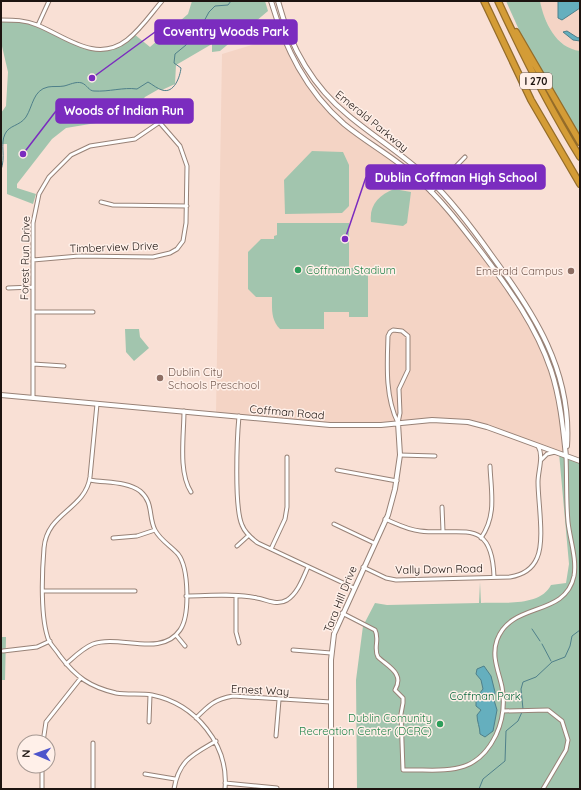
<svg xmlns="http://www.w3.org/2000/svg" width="581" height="790" viewBox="0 0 581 790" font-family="Quicksand,sans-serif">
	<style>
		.built { fill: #f4d4c5 }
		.green { fill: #a2c5ae }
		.water { fill: #65afbe; stroke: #4f808a }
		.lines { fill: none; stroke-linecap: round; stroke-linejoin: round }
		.stream { stroke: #4f808a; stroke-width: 1 }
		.street-casing { stroke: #988277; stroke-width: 5 }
		.secondary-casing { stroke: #988277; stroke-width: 6 }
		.highway-casing { stroke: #946c29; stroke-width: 8 }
		.street { stroke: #fff; stroke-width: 3 }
		.secondary { stroke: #fff; stroke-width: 4 }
		.highway { stroke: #d49c36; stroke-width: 5.5 }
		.leisure-dot { fill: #2e9e5b; stroke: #fff0e9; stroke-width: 1.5 }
		.education-dot { fill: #8d6e63; stroke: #fff0e9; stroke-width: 1.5 }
		.labels { text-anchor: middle; stroke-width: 3; stroke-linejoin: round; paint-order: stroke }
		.shield { fill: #fff0e9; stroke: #615651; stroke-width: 1 }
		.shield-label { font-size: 10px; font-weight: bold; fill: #1d1410 }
		.street-label { font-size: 11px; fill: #1d1410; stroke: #fff0e9 }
		.leisure-label { font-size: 11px; fill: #27864d; stroke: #fff0e9; text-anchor: start }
		.education-label { font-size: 11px; fill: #785e54; stroke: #fff0e9; text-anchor: end }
		.park-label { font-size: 11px; fill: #07673c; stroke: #fff0e9 }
		.leader { fill: none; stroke: #7b2cbf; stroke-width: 1.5 }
		.callout-dot { fill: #7b2cbf; stroke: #fff0e9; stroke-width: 1.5 }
		.callout { fill: #7b2cbf; stroke: #7b2cbf; stroke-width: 1.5 }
		.callout-label { font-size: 12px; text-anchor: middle; font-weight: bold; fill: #fff }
	</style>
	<rect width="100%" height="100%" fill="#f9e0d5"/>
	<path class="built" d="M540,1H580V51H574L563,44L553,35L542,12Z
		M282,36L306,82L345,124L393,158L441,202L495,270L533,329L555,383L566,456L502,432L461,421L351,426L216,414L222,54Z"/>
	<path class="green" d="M192,1H265L268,11L220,51L212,52V44L176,65L175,84L162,90L159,89L145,97L132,113L120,119L66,128L52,139L17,184V188L36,194L33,204L7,194V144H1V113L6,106L8,72L1,42V20C14,20 25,20 38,25C63,35 87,57 116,46C122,44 129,38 134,34L150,47L188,14Z
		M506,1H540C544,22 556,48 580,51V138L525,43Z
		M312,151L343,152L349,165V206L342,213L285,214L284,180Z
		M394,189L411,192L407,223L403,226L371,222C369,205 379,195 394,189Z
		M277,223H349V268H368V317H349V312H324V329H280C271,320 272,310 272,297H256L248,289V252L261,239H274V236L277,235Z
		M125,329H139L140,337L149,348L134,361L126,352Z
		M559,453L580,461V789H357L356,680L363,626L375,603L387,605L479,603L480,582L481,603C502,602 540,607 551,585L566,583L569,564Z
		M1,637H6L5,680H1Z"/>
	<path class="water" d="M558,1H580V8L562,20L558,18Z
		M567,31L578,38L580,37V41L573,40L563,32Z
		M484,666L491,676L495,692L494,700L497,710L493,731L485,737L480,734C480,727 477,722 477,715L481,710L476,706V698L483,689L481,680L476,674L477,669Z"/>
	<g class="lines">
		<path class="stream" d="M1,170C6,157 0,144 5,134C9,125 20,126 26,117C33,106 33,90 48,87C53,86 59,87 64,86C69,85 76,81 82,83C87,85 89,91 94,91C109,92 123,87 137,89L148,82C153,85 158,89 162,90C174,94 180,77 181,68L174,63L175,54L186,45L203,23L209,12L215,6L228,5L231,1
			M532,629L540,641
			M542,644L551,661
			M523,709L521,689L523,682L536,677L552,662L565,657L570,646L572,636L580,630
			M479,789L483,779L505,761L506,731L518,721L522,712"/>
		<g class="street-casing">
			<path id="street" d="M1,20C14,20 25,20 37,25C65,36 96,64 127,40C141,29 151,14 162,1
				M38,25L49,1
				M431,192L465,157
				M101,202L113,205L187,206
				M33,260L79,256L153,257L170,253L177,249L183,241L186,223L187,166L180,146L160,123
				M8,288L33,287
				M33,312H93
				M393,330L402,331L408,336V370L399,389L400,413L398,423C385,397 387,365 388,336L390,332Z
				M33,364L64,366
				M33,398V223L39,194L49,177L71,155L90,146L135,139L179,109
				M97,404L90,477C85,510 47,512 44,548C42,572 40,619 49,641C52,646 57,651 60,656C76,677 90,687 116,693C128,695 141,693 152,695C196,704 229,745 225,789
				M184,411C184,435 178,472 191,492
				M239,416C237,438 234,507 242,525C245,533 251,538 258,543L354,588
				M400,455L435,456
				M541,460L547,454L555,452
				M337,470L397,481
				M442,507L443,531
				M385,519C397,524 408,530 420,531C462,536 492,516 494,577
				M334,524L374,543
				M113,538L137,536L155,530
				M481,538C497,515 491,492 490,466
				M237,546L248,536
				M271,549L285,519L287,507V457
				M363,567L386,578L396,580L510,577C522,575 532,570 537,558C545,541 538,502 538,482C538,471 544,456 538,446
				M44,591H135
				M186,596C209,596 235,593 257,598C268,600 277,606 287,600C298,593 303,578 308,567
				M236,596V632L239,643
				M342,613L375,630C380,639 373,648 378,657C387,666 405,673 395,690L403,698V703L401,714L403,770C444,769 475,778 496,735C503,720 505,704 502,687C499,672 491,657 497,640C511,601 565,618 574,576C577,559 570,540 568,522C566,500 567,478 566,456
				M176,635L185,646
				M293,650L331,653
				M3,651L37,647L50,641
				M66,664C74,657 83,648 93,644C119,634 161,658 180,630C190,616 189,568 178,554C171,546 160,540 155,530C148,516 154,503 140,491C127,481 105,483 90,480
				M503,711L548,710L562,721L568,740L566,750L543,789
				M196,718C209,705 215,699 233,696L331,702
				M149,722L150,695
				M276,736L279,700
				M43,742L46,722L80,679
				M145,774L175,779
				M225,783L277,788
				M42,789V766
				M93,789V743
				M174,789C179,760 192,755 216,741"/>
		</g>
		<g class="secondary-casing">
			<path id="secondary" d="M271,1C285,48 306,91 344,124C367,143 394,157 417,178C442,200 462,227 482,253C510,290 536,326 551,370C560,397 563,427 566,456
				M278,1C290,46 311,85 348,115C374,137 404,155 429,179C453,202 473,229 492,256C534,313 572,371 567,446
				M1,395L330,425H381L432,420L468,422L487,427L580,461
				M331,789V660L334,634L388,515L395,489L400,455L398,423"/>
		</g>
		<g class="highway-casing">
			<path id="highway" d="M484,1L531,100L580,184
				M498,1C523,55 549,107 580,157
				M516,32L580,142"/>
		</g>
		<use href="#street" class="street"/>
		<use href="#secondary" class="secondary"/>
		<use href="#highway" class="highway"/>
	</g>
	<g class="leisure-dot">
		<circle cx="298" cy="270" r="4"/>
		<circle cx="440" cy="724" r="4"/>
	</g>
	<g class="education-dot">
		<circle cx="571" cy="271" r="4"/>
		<circle cx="160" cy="378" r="4"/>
	</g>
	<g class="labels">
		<rect class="shield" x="520" y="73" width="32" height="16" rx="3"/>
		<g class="shield-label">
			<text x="536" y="85">I 270</text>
		</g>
		<g class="street-label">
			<text transform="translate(372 121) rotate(39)" y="4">Emerald Parkway</text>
			<text transform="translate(114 247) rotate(-2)" y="4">Timberview Drive</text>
			<text transform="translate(25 258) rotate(-89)" y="4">Forest Run Drive</text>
			<text transform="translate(287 412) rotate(5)" y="4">Coffman Road</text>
			<text transform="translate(439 569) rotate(-1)" y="4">Vally Down Road</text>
			<text transform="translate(340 599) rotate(-68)" y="4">Tara Hill Drive</text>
			<text transform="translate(260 690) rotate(3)" y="4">Ernest Way</text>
		</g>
		<g class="leisure-label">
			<text x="306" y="274">Coffman Stadium</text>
			<text x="432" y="722" text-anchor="end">Dublin Comunity<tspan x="432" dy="13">Recreation Center (DCRC)</tspan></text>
		</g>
		<g class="education-label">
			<text x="563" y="275">Emerald Campus</text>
			<text x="168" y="376" text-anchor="start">Dublin City<tspan x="168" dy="13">Schools Preschool</tspan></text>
		</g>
		<g class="park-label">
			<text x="485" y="700">Coffman Park</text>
		</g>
	</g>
	<path class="leader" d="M92 78L155 32M23 154L56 111M345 239L366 177"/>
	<g class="callout-dot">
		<circle cx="92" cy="78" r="4"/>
		<circle cx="23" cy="154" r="4"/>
		<circle cx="345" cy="239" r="4"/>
	</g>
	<g class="callout">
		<rect x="155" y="20" width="142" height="24" rx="4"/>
		<rect x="56" y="99" width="137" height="24" rx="4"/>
		<rect x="366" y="165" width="179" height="24" rx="4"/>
	</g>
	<g class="callout-label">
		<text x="226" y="36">Coventry Woods Park</text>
		<text x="124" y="115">Woods of Indian Run</text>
		<text x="456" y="182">Dublin Coffman High School</text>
	</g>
	<rect width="581" height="790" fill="none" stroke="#1d1410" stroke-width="4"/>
	<g transform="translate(36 754) rotate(272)"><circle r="19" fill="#fff0e9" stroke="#a59892"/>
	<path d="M0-3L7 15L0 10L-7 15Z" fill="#4e55cb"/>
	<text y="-6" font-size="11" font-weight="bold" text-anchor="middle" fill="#1d1410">N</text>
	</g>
</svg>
